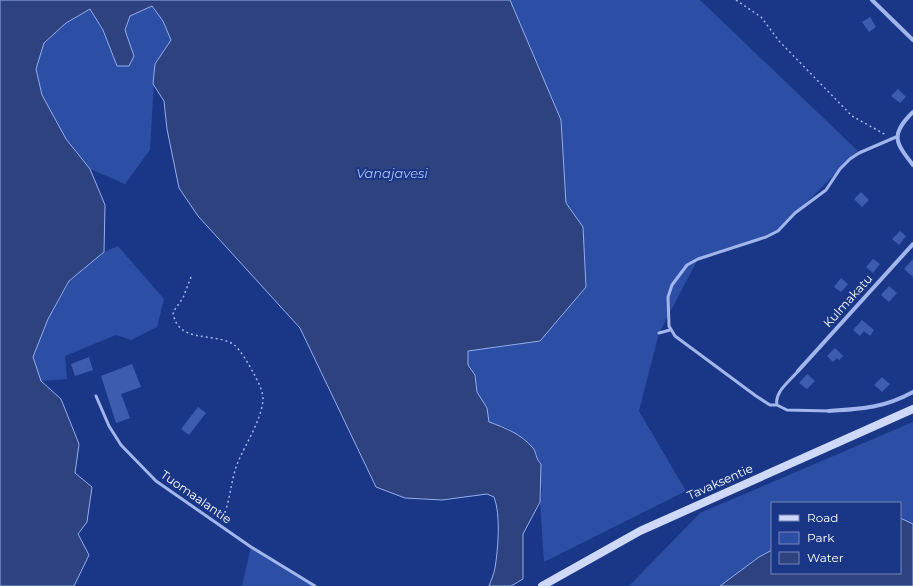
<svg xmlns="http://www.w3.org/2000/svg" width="913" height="586" viewBox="0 0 913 586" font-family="Montserrat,sans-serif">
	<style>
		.green { fill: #2d4ea5 }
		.water { fill: #2d427f; stroke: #94aeef }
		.building { fill: #3e5cae }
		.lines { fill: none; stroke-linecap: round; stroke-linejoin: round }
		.path { stroke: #a1b6ec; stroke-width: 1.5; stroke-dasharray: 2 3; stroke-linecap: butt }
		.service { stroke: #a1b6ec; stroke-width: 3 }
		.minor { stroke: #a1b6ec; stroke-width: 4 }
		.secondary { stroke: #ced9f9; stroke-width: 8 }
		.labels { text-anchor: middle; stroke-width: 4; stroke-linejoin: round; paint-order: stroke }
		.street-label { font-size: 12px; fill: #fff; stroke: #1a3687 }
		.water-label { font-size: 13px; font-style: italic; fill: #adc1f4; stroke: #1a3687 }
	</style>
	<rect width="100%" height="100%" fill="#1a3687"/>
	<path class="green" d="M510,0H700L858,151L778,231L698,259L659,333L639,411L686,491L544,562L540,502L542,490L534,449L508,428L489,422L487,408L477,392L475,375L468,365V351L540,341L583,227L566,203L561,120Z
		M152,6L163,21L171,41L155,64L150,150L125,184L90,169L66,139L42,95L36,69L44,43L66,23L90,9L103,30L117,66L134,56L125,30L130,15Z
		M118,246L164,299L157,327L131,340L116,335L65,356L67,379L41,381L33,357L48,319L70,281L104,252Z
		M913,422V524L900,518V503H772V550L759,557L720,586H629L700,513Z
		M251,547L312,585V586H242Z"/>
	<path class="water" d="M0,0H510L561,120L566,203L583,227L586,287L540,341L468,351V365L475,375L477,392L487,408L489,422C506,428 521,434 533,448C537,453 535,458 541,464L540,502L523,534V579L511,586H489C491,580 494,574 495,568C498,550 501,514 494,497L487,494L442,500L405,498L376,487L300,328L198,216L179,188L167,129L164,101L153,84L155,64L171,40L163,21L152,6L130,16L125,30L134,56L129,66H117L103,30L90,9L66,23L44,43L36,69L42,95L66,139L90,169L105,205L104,252L69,281L48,319L33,357L41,381L61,399L79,444L75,473L92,487L87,522L78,534L89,555L74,586H0Z
		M900,518L913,524V586H720L759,557L772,550V573H900Z"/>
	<path class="building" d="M870,17L876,27L869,32L862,22Z
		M898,89L906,97L900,103L891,96Z
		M861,192L869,200L862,207L854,199Z
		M900,231L906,236L899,245L892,239Z
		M873,259L880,264L873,273L866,267Z
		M913,259V277L904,269Z
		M841,278L848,284L841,292L834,287Z
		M889,286L897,293L889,302L881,295Z
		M862,320L874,330L870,336L864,331L860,336L853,330Z
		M835,348L843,356L839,360L837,358L833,362L827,356Z
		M89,357L93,370L75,376L71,364Z
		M132,364L141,387L121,394L130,418L116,423L101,376Z
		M807,374L815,381L807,389L799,383Z
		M882,377L890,384L882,392L874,385Z
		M198,407L206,413L189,435L181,429Z"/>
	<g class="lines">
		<path class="path" d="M736,0L761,17L779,41L852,116L886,135
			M191,277L183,298L173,312C177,344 213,332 233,344C241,350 249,365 254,374C258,382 263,390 263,400C261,421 246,443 238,462C230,481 231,503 221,521"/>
		<path class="service" d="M659,333L670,330
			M798,371C790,381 774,392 777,405L787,410L829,411
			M96,396L109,426L121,445L156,481L251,547L315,586
			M777,405H770L756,396L675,336L669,326L668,297L672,285L687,265L698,259L766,237L778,231L795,213L826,190L840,169L850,159L859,153L896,137"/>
		<path class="minor" d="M872,0L913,40
			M913,112C890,135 895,142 913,165
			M798,371L913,244
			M829,411C862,409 884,408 913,392"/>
		<path class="secondary" d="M542,586L640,531L913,409"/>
	</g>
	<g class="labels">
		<g class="street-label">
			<text transform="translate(848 301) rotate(-48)" y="4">Kulmakatu</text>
			<text transform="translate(720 482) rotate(-24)" y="4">Tavaksentie</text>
			<text transform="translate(196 497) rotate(35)" y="4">Tuomaalantie</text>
		</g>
		<g class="water-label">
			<text x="392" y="178">Vanajavesi</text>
		</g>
	</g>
	<rect x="771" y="502" width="130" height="72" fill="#1a3687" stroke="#7686b7"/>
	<rect x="779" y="515" width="20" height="6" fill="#ced9f9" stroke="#7686b7"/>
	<text x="807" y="522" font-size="12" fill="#ffffff">Road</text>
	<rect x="779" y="532" width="20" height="12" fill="#2d4ea5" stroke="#7686b7"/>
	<text x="807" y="542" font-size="12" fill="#ffffff">Park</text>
	<rect x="779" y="552" width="20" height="12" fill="#2d427f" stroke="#7686b7"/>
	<text x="807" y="562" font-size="12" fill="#ffffff">Water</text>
</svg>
